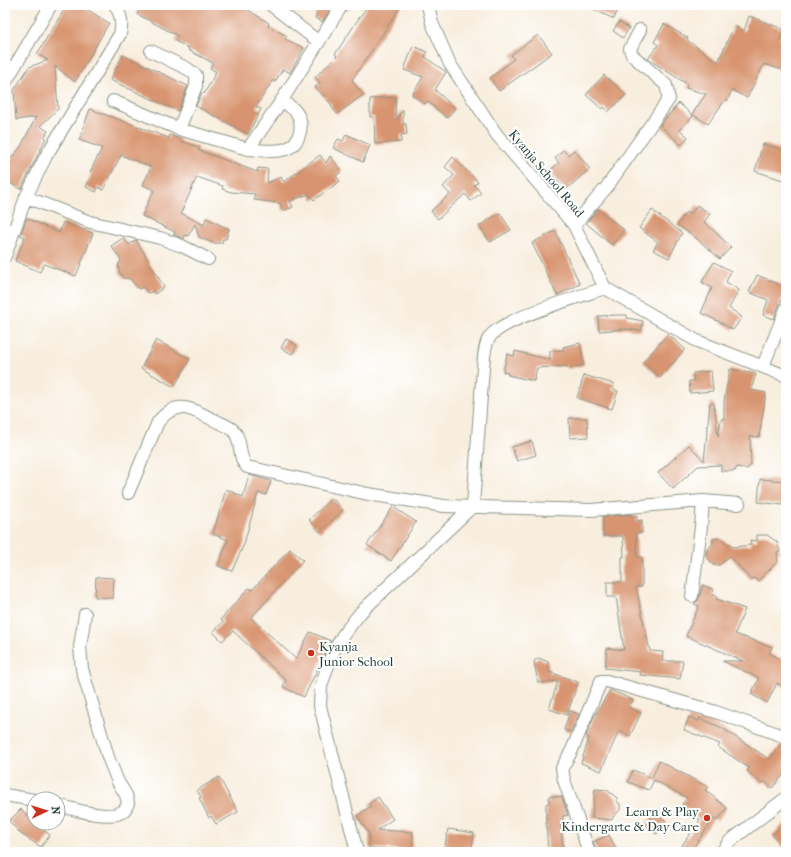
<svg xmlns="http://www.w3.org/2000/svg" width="791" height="857" viewBox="0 0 791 857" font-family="'IM FELL French Canon',serif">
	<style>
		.building { fill: #d89470 }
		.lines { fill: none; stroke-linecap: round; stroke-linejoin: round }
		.minor-casing { stroke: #8c9689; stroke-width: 14 }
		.minor { stroke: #fff; stroke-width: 12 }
		.poi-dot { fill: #c8321e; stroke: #fff; stroke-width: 1.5 }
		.labels { text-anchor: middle; stroke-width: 4; stroke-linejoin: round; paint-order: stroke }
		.street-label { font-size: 13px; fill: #1f3d34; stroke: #fff }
		.poi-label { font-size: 13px; fill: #1f3d34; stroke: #fff; text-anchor: start }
	</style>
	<rect width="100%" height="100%" fill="#fff"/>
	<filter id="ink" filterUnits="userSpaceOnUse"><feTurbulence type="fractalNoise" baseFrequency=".025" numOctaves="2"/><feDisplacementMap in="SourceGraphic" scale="8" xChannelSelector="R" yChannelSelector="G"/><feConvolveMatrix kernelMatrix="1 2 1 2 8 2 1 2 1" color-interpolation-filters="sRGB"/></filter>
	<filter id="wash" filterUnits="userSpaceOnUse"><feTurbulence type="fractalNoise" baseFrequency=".012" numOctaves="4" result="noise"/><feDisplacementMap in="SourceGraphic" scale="16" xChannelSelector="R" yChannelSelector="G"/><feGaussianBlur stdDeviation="0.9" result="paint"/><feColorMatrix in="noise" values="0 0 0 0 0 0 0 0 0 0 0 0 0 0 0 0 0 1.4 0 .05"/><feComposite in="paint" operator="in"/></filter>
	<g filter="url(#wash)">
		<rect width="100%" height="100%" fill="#f8eede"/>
		<g id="blocks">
			<path class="building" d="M67,5H80L109,23L75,82L55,66L58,109L40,126L48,131L44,138H46L21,189L6,181L9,175L5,172V165L20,148L36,117L16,120L14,90L29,67L48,60L37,54Z
				M141,5H240L269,23L268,26L287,36L285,39L304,48L290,73L283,69L275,82L273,80L256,107L261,109L248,134L196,106L202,92L204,94L216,72L210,68L213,63L188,50L189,48L175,41L178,36L137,14Z
				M303,5H333L322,22L315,18L317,13Z
				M368,5H402L352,80L363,95L337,114L331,106L332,105L315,87L320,83L315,77L337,56L335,54Z
				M584,5H620L614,19Z
				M749,16L783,29L780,40L786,42V71L764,64L747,98L732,90L727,101L725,100L708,124L692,114L706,94L686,88L687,84L648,59L658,45L654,42L664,24L688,38L687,40L718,62L734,26L744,31Z
				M619,22L629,28L623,38L613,31Z
				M538,35L552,53L499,91L490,78L514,59L511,55Z
				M413,46L427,52L425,57L446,72L435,90L455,108L447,118L427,101L425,104L412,95L423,77L404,70Z
				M123,55L188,86L178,111L110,80Z
				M604,75L626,95L608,112L604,107L602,109L586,95Z
				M395,97L396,120L403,110V124H406L407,134L401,135V142L375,144L374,117H370V99Z
				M679,103L693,116L680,130L688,137L681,145L660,125Z
				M90,109L169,138L170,135L180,139V141L199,147L198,150L257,172L258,168L268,169L267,183L281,177L284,182L320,155L326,163L330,156L342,171L336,176L340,181L314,200L309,194L290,201L293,207L283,211L280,203L254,200L255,194L231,192L222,189L223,186L197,177L181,213L204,225L206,218L229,229L226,239H223L222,243H213L199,237L195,224L188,236L185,235L184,239L174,235L175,232L142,216L154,190L143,185L151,167L121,155L103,190L98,187L96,192L86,187L92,173L90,172L102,148L79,140Z
				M346,134L370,145L363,162L333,148L338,139L343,141Z
				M763,144L786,151V181L755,171Z
				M563,150L568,155L574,150L590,169L565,190L549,171L559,163L555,158Z
				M453,157L478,182L474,185L481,193L471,201L465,194L438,219L431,211L450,194L443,187L454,175L445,167Z
				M697,205L710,214L704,222L731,247L720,259L694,236L677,225L686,212L690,215Z
				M598,209L624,230L612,245L586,223Z
				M652,210L682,233L669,258L653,250L658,242L639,228Z
				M500,213L511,230L490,242L479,226Z
				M27,218L59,233L63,222L93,233L76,276L44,264L40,272L15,261L25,237L20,235Z
				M555,231L580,284L557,295L532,243Z
				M123,238L129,245L136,240L164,287L155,294L153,291L148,293L143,287L139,289L130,279L124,278L120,273L118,266L121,260L111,246Z
				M714,262L731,271L726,282L739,290L729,308L742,317L733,330L720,322L701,313L712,288L702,282Z
				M757,275L786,287L774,319L763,315L768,300L749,292Z
				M618,315H627V318L643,321L641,331L627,329L599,331L598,316Z
				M668,334L685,349L660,378L643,362Z
				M286,339L297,345L292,354L281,348Z
				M156,340L190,359L174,387L141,368Z
				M580,343L584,365L568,369L567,366L537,368L534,381L508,375V373L503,372L507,354L514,356L515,351L550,360V351L564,350L563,347Z
				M730,369L756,374L751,390L766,393L759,437L750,436L751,465L747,469L737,467L735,471H721V465L698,466L673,489L658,473L689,445L704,461L710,403H714L718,436L721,419H724V401Z
				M711,371L713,391L690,393L689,381H694L693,373Z
				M584,375L614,384L612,389L618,391L612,409L577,398Z
				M569,418H587L588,437L570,438Z
				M532,441L536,455L517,461L512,447Z
				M249,475L271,481L266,495L258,493L244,544L232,571L218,566L228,540L213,534L226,489L243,497Z
				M760,479L786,481L783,505L758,502Z
				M332,498L343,510L320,532L309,520Z
				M393,507L416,522L391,561L367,545Z
				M631,514V516H637V521L642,520V533H636L637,557H642V587H636L650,651L663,652L662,661H683L680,679L640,675L641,672L605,668L607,648L624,650L616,597H607V582H622V557H624L623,536H603V517Z
				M757,535H767L777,542L780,552L777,553L778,561L758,581L754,578L750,579L730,556L719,565H713L706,555L707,549L712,545L713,539L720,538L733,547L751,545L750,540L757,541Z
				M290,549L303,560L251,618L296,659L310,632L331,641L304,697L283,687L286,680L233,631L222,641L213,632L223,622L221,619L249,588L252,590Z
				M96,577L114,578L113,598L95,597Z
				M703,585L714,590L712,594L717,597L716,599L745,609L735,634L772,647L769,653L786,662V688L777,683L767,703L751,694L759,678L722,661H743L686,636L699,606L694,604L698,600Z
				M539,658L548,662L549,672L578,682L567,715L549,709L558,681L538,683L534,661Z
				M610,690L633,700L629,708L641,713L630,736L619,731L601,771L581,763L589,738L586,736L593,719Z
				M570,711L579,714L571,732L564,730Z
				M689,717L699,721L700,718L722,728L769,759L782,743L786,744V772L772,788L764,781L762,784L747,771L749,768L718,747L720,744L684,730Z
				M659,761L708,787L705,790L727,808L717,821L714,818L691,851L682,845L700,820L682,804L687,798L654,780L649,790L628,782L633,770L652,778Z
				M219,777L238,812L216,824L211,816L209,818L199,798L201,797L197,790Z
				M595,789L607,790L617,798V802L620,804V810L613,817L612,820L592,818Z
				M549,796L562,797L568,815L563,816V823L561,822L563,852H548L546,822V804L549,803Z
				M378,797L393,819L377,830L413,832L412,850L369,848V834L357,816L371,806L369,804Z
				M21,809L34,823L50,835L41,847L21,834L9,821Z
				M654,813L666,821L657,834L645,826Z
				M786,822V850L772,835Z
				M448,829L474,833L471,852L444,851Z
				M609,835L617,852H598L593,842Z"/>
		</g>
	</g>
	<g filter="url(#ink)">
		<use href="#blocks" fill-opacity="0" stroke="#8c9689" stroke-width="1"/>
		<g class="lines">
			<g class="minor-casing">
				<path id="minor" d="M271,5L319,42
					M428,5L432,23L450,64L497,135L574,225L605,288L697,341L786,376
					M151,51L188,69L196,75V86L179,129
					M5,83L51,5
					M113,101L179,129L248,149L282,100L342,5
					M248,149C261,150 273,153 286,149C300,144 305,124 296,112C293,108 286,104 282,100
					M26,197L90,222L160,238L182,246L208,259
					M574,225L606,188L669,99L666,85L632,55L630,49L640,30
					M5,256L26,197L46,156L120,34C123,23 121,14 115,5
					M763,366L786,309
					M128,493L158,422C177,398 191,409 214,420C220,423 229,426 233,430C243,440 237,457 247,467L368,494L444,506L591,510L703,501L739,504
					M692,596L701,527L703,501
					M5,795L34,800
					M58,805C72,809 112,821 123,811C125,810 127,806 128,803L126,795L118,782L108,757L82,669L80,647L85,614
					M357,852L320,706L321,686L332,654L343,635L361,612L473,506L483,368C484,358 484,346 489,338C500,319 582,296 605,288
					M589,852L564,780L562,768L572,750L601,681H607L716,712L786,737
					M722,852L729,842L786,798"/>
			</g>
			<use href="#minor" class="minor"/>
		</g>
	</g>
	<g class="poi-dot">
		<circle cx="311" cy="653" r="4"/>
		<circle cx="707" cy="818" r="4"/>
	</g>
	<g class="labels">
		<g class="street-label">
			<text transform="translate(547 173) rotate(50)" y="5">Kyanja School Road</text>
		</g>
		<g class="poi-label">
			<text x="319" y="651">Kyanja<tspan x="319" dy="15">Junior School</tspan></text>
			<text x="699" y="816" text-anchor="end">Learn &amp; Play<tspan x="699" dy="15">Kindergarte &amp; Day Care</tspan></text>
		</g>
	</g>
	<rect width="791" height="857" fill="none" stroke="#fff" stroke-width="20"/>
	<g transform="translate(46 811) rotate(86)"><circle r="19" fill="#ffffff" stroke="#a5b1ae"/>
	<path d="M0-3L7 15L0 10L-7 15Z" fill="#c8321e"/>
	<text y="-6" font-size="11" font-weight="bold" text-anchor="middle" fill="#1f3d34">N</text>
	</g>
</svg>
